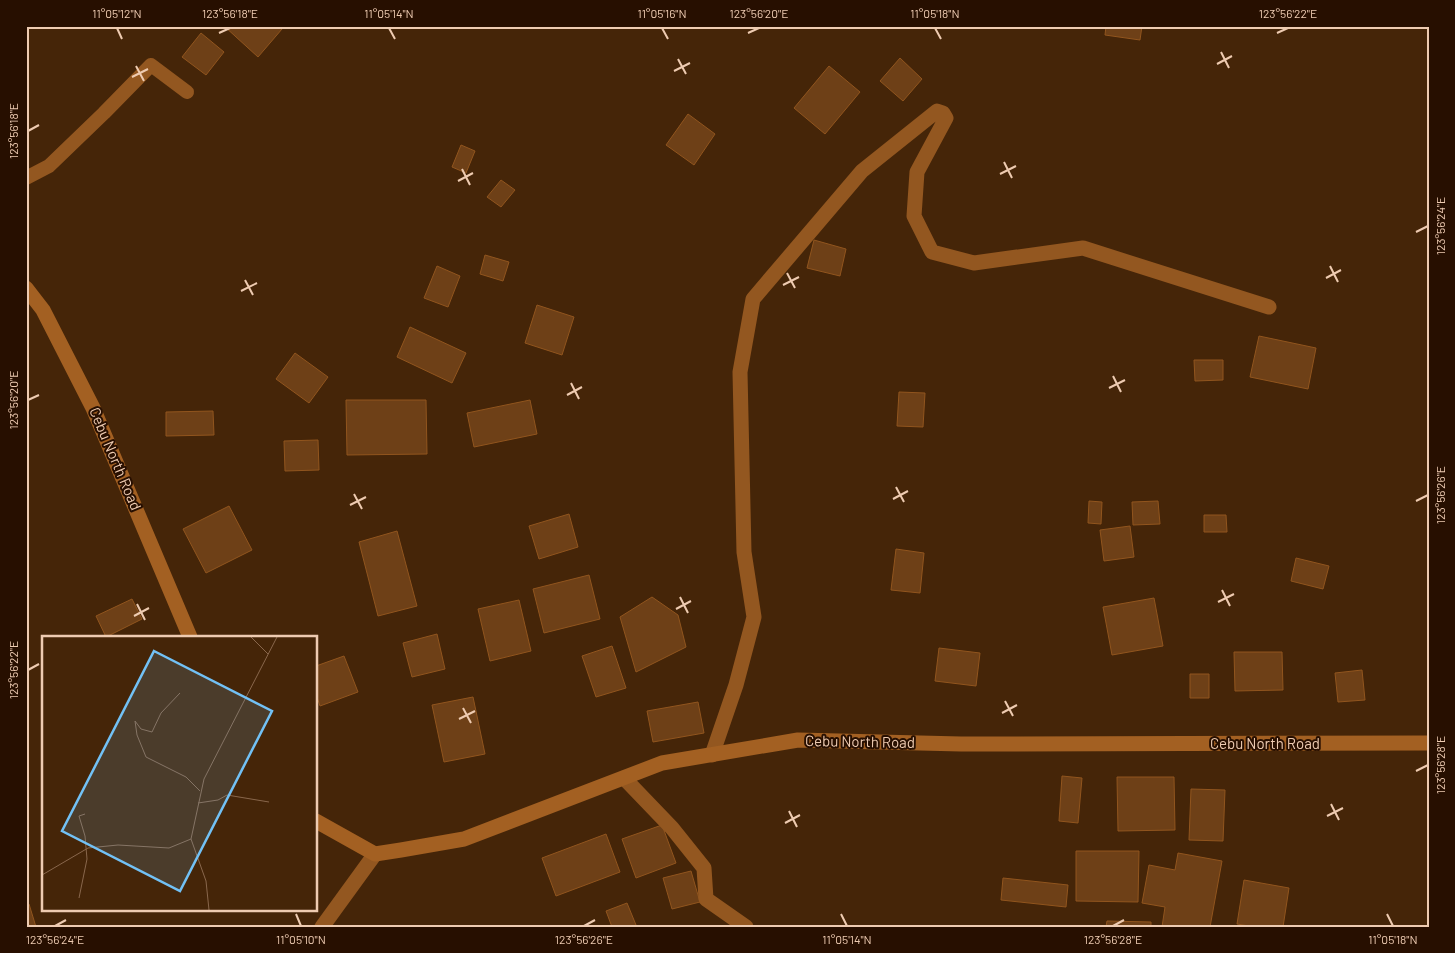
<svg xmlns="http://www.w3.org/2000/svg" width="1455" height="953" viewBox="0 0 1455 953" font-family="Barlow,sans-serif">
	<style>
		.building { fill: #6e4017; stroke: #91551e }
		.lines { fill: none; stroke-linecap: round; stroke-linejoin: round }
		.lane { stroke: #935720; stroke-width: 14 }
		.street { stroke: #935720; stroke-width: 15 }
		.secondary { stroke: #a36022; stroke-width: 15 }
		.ticks { fill: none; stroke: #eecbb1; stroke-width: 2 }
		.labels { text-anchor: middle; stroke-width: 4; stroke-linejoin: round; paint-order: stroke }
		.street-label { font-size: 15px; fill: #eecbb1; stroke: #270f00 }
		.inset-road { fill: none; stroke: #89674c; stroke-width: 1 }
		.view { fill: #72c1f5; fill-opacity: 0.15; stroke: #72c1f5; stroke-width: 2.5 }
		.inset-edge { fill: none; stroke: #eecbb1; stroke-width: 2.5 }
		.neatline { fill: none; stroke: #eecbb1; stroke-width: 2 }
		.ticks-label { font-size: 12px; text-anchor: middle; fill: #eecbb1 }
	</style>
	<rect width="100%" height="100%" fill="#452508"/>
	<path class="building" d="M224,26H280L282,29L258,57Z
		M1106,26H1142L1140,40L1105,35Z
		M201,33L224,52L206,75L182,57Z
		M900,58L922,79L903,101L880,81Z
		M829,66L860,92L825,134L794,108Z
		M688,114L715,134L694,165L666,145Z
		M461,145L475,151L466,173L452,167Z
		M501,180L515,190L501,207L487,197Z
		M814,240L846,249L840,276L807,268Z
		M485,255L509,262L503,281L480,274Z
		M437,266L460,276L448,307L424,298Z
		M537,305L574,317L562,355L525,343Z
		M410,327L466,353L452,383L397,357Z
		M1259,336L1316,348L1308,389L1250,377Z
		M295,353L328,377L309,403L276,379Z
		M1194,360H1223V380L1195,381Z
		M899,392L925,393L923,427L897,426Z
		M346,400H426L427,454L347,455Z
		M530,400L537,434L474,447L467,413Z
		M213,411L214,435L166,436V412Z
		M318,440L319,470L285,471L284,441Z
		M1089,501L1102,502L1101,524L1088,523Z
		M1158,501L1160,524L1133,525L1132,502Z
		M229,506L252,550L206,573L183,529Z
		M569,514L578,547L539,559L529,526Z
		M1204,515H1226L1227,532H1204Z
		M1130,526L1134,557L1104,561L1100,530Z
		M397,531L417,606L378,616L359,542Z
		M896,549L924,553L920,593L891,590Z
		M1296,558L1329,566L1323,589L1291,581Z
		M589,575L600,619L544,633L533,589Z
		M652,597L678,615L686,647L636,672L620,617Z
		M1154,598L1163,646L1112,655L1103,607Z
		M132,599L142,619L106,637L96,616Z
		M519,600L531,651L490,661L478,609Z
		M437,634L445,669L412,677L403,643Z
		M612,646L626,688L596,697L582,656Z
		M939,648L980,653L976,686L935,681Z
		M1234,652H1282L1283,690L1235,691Z
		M344,656L358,692L320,706L316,694V666Z
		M1362,670L1365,700L1338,702L1335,673Z
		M1190,674H1209V698H1190Z
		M473,697L485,754L444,762L432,705Z
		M698,702L704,733L653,742L647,711Z
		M1062,776L1082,778L1078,823L1059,821Z
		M1117,777H1174L1175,830L1118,831Z
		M1191,789L1225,790L1223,841L1189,840Z
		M662,825L676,863L636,878L622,839Z
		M606,834L620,872L556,896L542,858Z
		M1076,851H1139L1138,902L1076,901Z
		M1178,853L1222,861L1210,927H1162L1165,907L1142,903L1149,865L1175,870Z
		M691,871L700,902L672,909L663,878Z
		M1003,878L1068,885L1066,907L1001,900Z
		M1244,880L1289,888L1283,927H1255L1237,924Z
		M627,903L636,925L631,927H612L606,911Z
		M29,904L36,927H26V905Z
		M1107,921L1151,922V927H1106Z"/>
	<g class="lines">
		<path class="lane" d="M26,178L49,166L104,113L151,65L187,92"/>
		<path class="street" d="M712,755L736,685L754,617L744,552L740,372L753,299L862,171L937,111L943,113L946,118L917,172L914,216L932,252L974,263L1083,248L1269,307
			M624,778L672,828L704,868L706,899L746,927
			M322,927L375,854"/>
		<path class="secondary" d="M26,288L43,310L93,408L190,637
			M316,821L375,854L401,850L464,839L662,763L798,740L961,744L1429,743"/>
	</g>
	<path class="ticks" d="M117,28L122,39M389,28L395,39M662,28L668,39M935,28L941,39M219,33L230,28M748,33L759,28M1277,33L1288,28M1221,52L1229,68M678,59L686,74M1217,64L1232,56M136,66L144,81M674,71L690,63M132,77L148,69M28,131L39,125M1004,162L1012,178M462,169L470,185M1000,174L1016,166M458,181L473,173M1416,232L1428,226M1330,266L1338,282M787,273L795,288M1326,278L1341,270M245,280L253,295M783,285L799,277M241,291L257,283M1113,376L1121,392M571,383L579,399M1109,388L1125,380M567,395L582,387M28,400L39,395M896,487L904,502M354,494L362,509M893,499L908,491M1416,501L1428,495M350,505L366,497M1222,590L1230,606M680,597L688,613M1218,602L1234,594M137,604L145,620M676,609L691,601M134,616L149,608M28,670L39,664M1005,701L1013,716M463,708L471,723M1002,713L1017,705M459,719L475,711M1416,771L1428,765M1331,804L1339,820M789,811L797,827M1327,816L1343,808M785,823L800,815M296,914L301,926M841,914L847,926M1387,914L1393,926M55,926L66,920M584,926L595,920M1113,926L1124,920"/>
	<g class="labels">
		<g class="street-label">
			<text transform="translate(115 459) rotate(67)" y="5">Cebu North Road</text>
			<text transform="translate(860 742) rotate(1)" y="5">Cebu North Road</text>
			<text x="1265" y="749">Cebu North Road</text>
		</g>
	</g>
	<g transform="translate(42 636)">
		<rect width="275" height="275" fill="#452508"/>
		<path class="inset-road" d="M209,1L226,18M138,57L119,77L110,96L99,93L93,85L95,99L104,121L144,141L158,155M156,167L176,164L185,159L227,166M149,203L164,245L167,274M0,239L46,212L76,209L127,212L149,203L162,143L235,1M37,262L45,223L43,200L37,180L43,178"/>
		<path class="view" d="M112,15L230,75L138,255L20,195Z"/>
		<rect width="275" height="275" class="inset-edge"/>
	</g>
	<rect width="1455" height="953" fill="none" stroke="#270f00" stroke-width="55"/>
	<rect x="28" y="28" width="1400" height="898" class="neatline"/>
	<g class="ticks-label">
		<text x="117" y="18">11°05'12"N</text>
		<text x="230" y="18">123°56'18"E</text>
		<text x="389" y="18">11°05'14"N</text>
		<text x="662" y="18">11°05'16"N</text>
		<text x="759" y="18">123°56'20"E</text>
		<text x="935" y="18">11°05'18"N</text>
		<text x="1288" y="18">123°56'22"E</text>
		<text transform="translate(14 131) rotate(-90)" y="4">123°56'18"E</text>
		<text transform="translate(1441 226) rotate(-90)" y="4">123°56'24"E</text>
		<text transform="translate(14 400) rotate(-90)" y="4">123°56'20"E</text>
		<text transform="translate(1441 495) rotate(-90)" y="4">123°56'26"E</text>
		<text transform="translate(14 670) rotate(-90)" y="4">123°56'22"E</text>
		<text transform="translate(1441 765) rotate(-90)" y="4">123°56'28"E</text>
		<text x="55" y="944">123°56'24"E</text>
		<text x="301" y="944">11°05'10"N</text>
		<text x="584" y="944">123°56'26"E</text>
		<text x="847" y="944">11°05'14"N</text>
		<text x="1113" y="944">123°56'28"E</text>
		<text x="1393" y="944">11°05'18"N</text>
	</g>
</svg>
